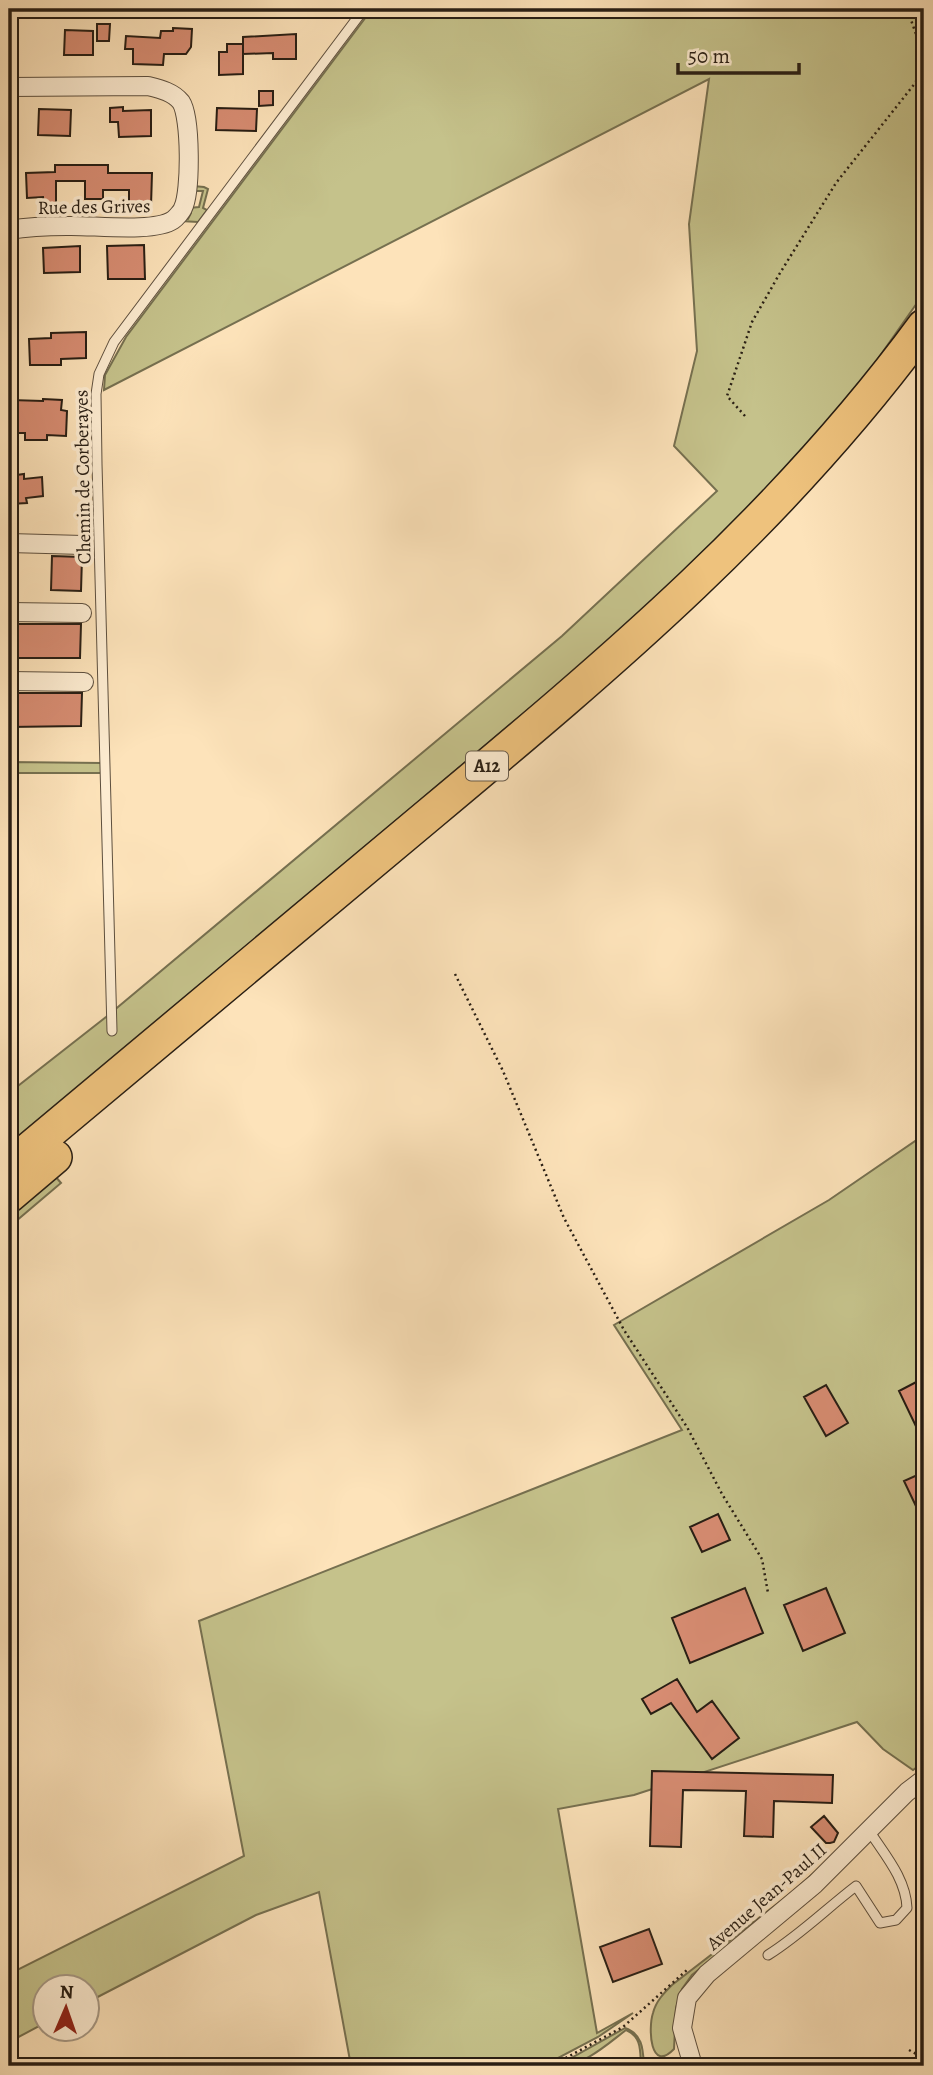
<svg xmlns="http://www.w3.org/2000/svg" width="933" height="2075" viewBox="0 0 933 2075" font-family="Alegreya,serif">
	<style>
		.green { fill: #c5c28b; stroke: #767050; stroke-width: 2 }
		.building { fill: #d78c72; stroke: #281e14; stroke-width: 2 }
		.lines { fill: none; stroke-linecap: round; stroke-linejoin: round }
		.lane-casing { stroke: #5d4f3e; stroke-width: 11 }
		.street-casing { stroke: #5d4f3e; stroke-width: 20 }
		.highway-casing { stroke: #281e14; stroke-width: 36 }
		.path { stroke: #281e14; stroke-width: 2.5; stroke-dasharray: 2 3.5; stroke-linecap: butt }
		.lane { stroke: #feedd2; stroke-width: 9 }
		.street { stroke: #feedd2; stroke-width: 18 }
		.highway { stroke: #eec27d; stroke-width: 33 }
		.labels { text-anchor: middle; stroke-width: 7; stroke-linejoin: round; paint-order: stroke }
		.shield { fill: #feedd2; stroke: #685c4d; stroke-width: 2 }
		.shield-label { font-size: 18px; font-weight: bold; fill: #281e14 }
		.street-label { font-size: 19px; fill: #281e14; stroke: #feedd2 }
	</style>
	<rect width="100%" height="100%" fill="#fde3ba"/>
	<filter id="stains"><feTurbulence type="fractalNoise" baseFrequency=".00286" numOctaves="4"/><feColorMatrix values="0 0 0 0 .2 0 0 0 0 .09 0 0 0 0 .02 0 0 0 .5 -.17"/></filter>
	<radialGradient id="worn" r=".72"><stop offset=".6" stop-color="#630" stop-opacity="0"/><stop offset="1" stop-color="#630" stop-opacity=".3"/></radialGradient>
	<path class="green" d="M372,9H924V293L856,390L748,512L600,649L9,1146V1093L106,1017L562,636L717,491L674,446L697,351L689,224L709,79L104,390L105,375L126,337Z
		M193,186L204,187L208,189L203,208L207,210L198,222L181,221L182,218L188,219L191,213L188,208L199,207L203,191H193Z
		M9,762L101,763V773H9Z
		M924,1135V1762L913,1770L883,1749L857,1722L634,1795L558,1809L597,2033L633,2013L598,2037L543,2066H351L319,1892L256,1915L88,2002V1988H46L45,2023L9,2042V1974L244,1856L199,1621L682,1430L614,1325L829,1200Z
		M55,1176L61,1183L9,1227V1215Z
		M825,1863L792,1896L692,1975L682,1989L676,2008L674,2049C650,2074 648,2028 653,2013C656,2001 664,1993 672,1985L790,1894Z
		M625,2028C643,2034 643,2050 644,2066H641C640,2051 642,2037 626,2030C605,2046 584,2066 557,2066Z"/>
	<path class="building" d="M97,24H110L109,41H97Z
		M173,28L192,29L191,47L186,54H164L163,65L133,64V49H125L126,36L160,38L161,31H173Z
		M65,30L93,31V55H64Z
		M296,34V59H273V53L243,54V37Z
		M227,44H243V74L219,75V52H227Z
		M259,91H273V105L259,106Z
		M123,107V111L151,110V136L119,137L118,122H110V108Z
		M217,108L257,109L256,131L216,130Z
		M39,109L71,110L70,136L38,135Z
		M55,165H108V173H152L151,206H129V190H103V199H85V181H56V208H44L43,197L27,198L26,173L55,172Z
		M144,245L145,279H108L107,246Z
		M80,246V272L44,273L43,248Z
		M86,332V358L61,359V365H30L29,339L51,338V333Z
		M43,399L62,400L61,410L67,411L66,436L47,435V440H25V433H9L11,400L43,401Z
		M24,474V479L42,477L43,496L26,498L27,503L10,504L9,476Z
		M52,556L82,557L81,591L51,590Z
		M9,624H81L80,658H9Z
		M9,693H82L81,726L9,727Z
		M924,1378V1443L899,1391Z
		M826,1385L848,1423L826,1436L804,1397Z
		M924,1472V1523L904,1481Z
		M718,1514L730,1540L702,1552L690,1527Z
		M745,1588L763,1633L690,1663L672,1618Z
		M826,1588L845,1633L803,1651L784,1605Z
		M677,1679L697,1712L712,1701L739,1738L712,1759L671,1703L651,1714L642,1699Z
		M652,1771L833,1775L832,1803L774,1801L773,1837L744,1836L746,1791L683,1790L681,1847L650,1846Z
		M824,1816L838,1833L834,1842L830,1843H826L811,1827Z
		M649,1929L662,1964L613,1982L600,1947Z"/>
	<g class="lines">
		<g class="lane-casing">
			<path id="lane" d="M112,1031L97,464L96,394L99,374L114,342L364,9
				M768,1955C800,1935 826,1909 856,1886L880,1923L896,1920L907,1908C906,1879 885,1855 870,1832
				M657,2066L663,2063H691"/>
		</g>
		<g class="street-casing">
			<path id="street" d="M9,87L148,86C160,89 173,92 181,102C191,117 191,192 183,208C182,211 176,218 173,220C154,233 92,225 67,226C48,226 27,227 9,230
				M9,543L83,545
				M9,612L82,613
				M9,681L84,682
				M693,2066L682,2028L687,1998L707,1974L815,1884L907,1792L924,1779"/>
		</g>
		<g class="highway-casing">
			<path id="highway" d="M9,1166C150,1048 291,930 431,813C613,661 783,518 924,326
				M9,1196L55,1157"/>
		</g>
		<path class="path" d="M745,416L727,396L752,322L780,273L836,183L916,82L920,45L907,9
			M455,974L503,1071L564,1218L624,1330L687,1427L722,1494L762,1559L768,1593
			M909,2050L918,2055L922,2066
			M551,2066L623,2027L687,1970"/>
		<use href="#lane" class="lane"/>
		<use href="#street" class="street"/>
		<use href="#highway" class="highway"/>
	</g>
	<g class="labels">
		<rect class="shield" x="466" y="751.5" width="42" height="29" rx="5"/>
		<g class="shield-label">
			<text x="487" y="772">A12</text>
		</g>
		<g class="street-label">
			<text transform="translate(94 206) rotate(-1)" y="7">Rue des Grives</text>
			<text transform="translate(82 477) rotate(-91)" y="7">Chemin de Corberayes</text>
			<text transform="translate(766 1896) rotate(-41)" y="7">Avenue Jean-Paul II</text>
		</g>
	</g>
	<rect width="933" height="2075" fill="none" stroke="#fde3ba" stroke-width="35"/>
	<rect x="10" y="10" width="912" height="2054" fill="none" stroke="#281e14" stroke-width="3.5"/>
	<rect x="18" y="18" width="898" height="2040" fill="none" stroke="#281e14" stroke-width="2"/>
	<g transform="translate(66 2008) rotate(2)"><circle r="33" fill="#feedd2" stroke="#a89a86" stroke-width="2"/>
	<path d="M0-5L12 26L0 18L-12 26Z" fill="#8f2418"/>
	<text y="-10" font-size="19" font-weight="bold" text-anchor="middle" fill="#281e14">N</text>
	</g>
	<path d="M678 63v10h121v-10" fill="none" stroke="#281e14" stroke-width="3.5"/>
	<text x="688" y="63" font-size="21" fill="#281e14" stroke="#feedd2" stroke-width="5" paint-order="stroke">50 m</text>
	<rect width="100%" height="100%" filter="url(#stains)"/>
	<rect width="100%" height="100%" fill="url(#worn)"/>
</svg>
